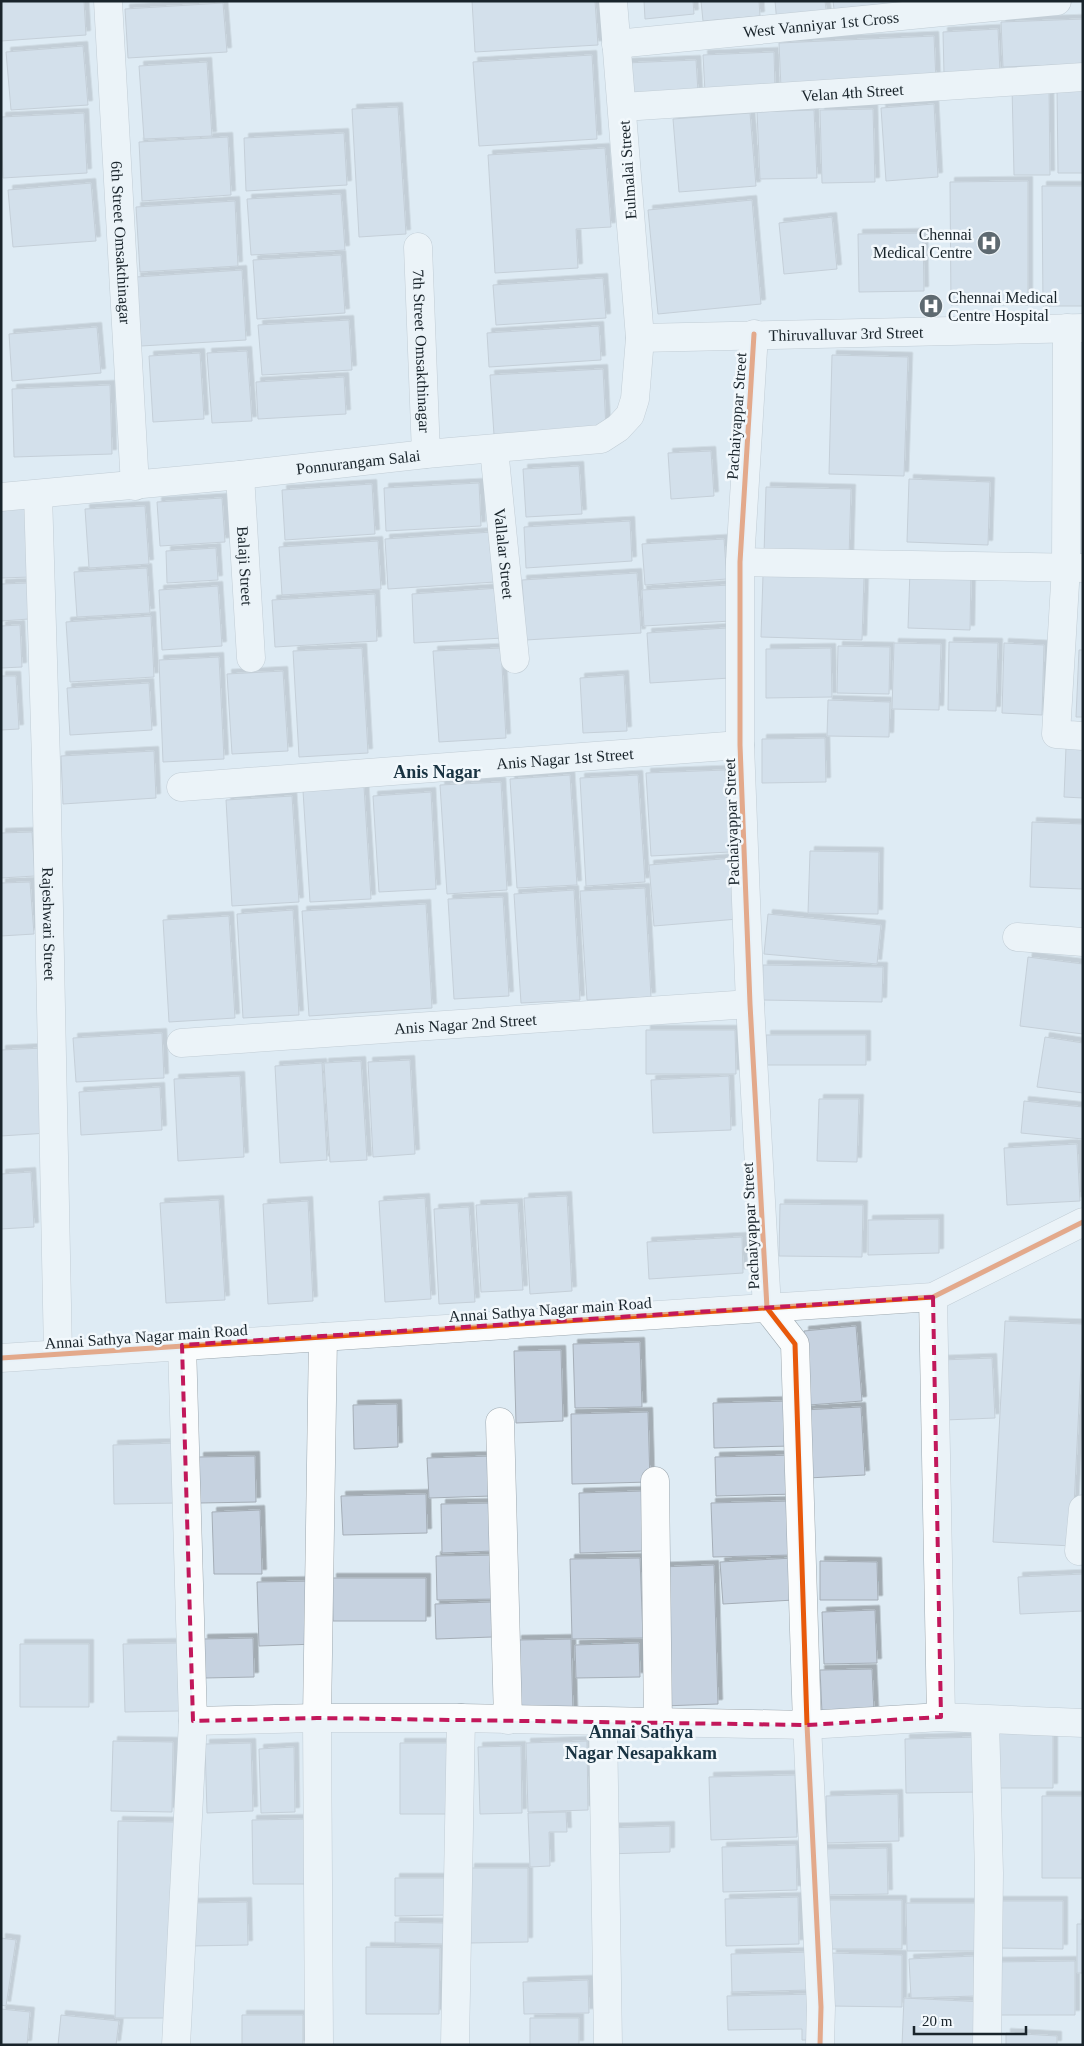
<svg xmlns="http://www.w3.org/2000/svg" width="1084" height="2046" viewBox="0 0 1084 2046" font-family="Georgia,serif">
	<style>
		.building { fill: #c6d2e0; stroke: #a5aeb7; filter: url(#shadow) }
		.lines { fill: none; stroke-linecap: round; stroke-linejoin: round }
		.minor-casing { stroke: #9ea9b0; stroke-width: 29 }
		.minor { stroke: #fafcfd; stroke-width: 28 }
		.cycleway-casing { stroke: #f2f8fc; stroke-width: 8 }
		.cycleway { stroke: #e8590c; stroke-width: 5 }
		.marked { fill: none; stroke: #c2185b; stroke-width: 4; stroke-dasharray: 10 6; stroke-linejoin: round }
		.labels { text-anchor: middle; stroke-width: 5; stroke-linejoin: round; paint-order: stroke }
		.street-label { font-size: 16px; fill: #19242b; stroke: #f2f8fc }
		.poi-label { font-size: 16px; fill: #19242b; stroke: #f2f8fc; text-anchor: end }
		.neighbourhood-label { font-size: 18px; font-weight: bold; fill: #193342; stroke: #f2f8fc }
	</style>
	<defs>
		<filter id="shadow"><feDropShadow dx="4.5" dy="-4.5" stdDeviation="0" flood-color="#0004"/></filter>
	</defs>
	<rect width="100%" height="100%" fill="#deebf4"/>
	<path class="building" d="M1,1H84L86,35L1,41Z
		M472,1H595L598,45L475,52Z
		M644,1H693L694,14L645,19Z
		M701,1H759L760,16L703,21Z
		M775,1H825L827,18L777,23Z
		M833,1H904L905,2L834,9Z
		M223,3L227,52L128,58L125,9Z
		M1083,19V64L1003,67L1001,22Z
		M998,29L1000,72L944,74L943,32Z
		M934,36L936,81L781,88L779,43Z
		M83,46L88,105L11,110L6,52Z
		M774,52L775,89L705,92L703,55Z
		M592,55L597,139L479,146L473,62Z
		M696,60L698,92L627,95L626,63Z
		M207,62L212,136L144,139L139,66Z
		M1012,87H1049L1050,175H1014Z
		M1057,87H1083V173H1058Z
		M934,104L938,177L886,181L881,108Z
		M398,107L406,234L359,237L352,109Z
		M873,109L875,182L822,183L820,110Z
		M814,110L817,178L760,179L757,112Z
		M84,113L87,173L3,178L1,117Z
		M750,113L756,186L679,192L673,119Z
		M344,133L347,185L246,191L244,138Z
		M228,137L231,195L142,201L139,142Z
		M605,148L611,227L576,229L578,268L495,273L488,155Z
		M1028,181V305H951L950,182Z
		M91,183L96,241L13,247L8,190Z
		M1042,186H1083V306H1043Z
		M341,194L345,250L251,255L247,199Z
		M752,200L761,304L658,314L648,210Z
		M235,201L238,266L140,272L136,207Z
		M832,217L837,269L784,274L779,223Z
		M923,233L924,291L859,292L858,234Z
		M341,255L345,313L257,319L253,260Z
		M242,270L246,340L141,346L136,277Z
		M603,278L606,318L496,325L493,285Z
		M349,320L352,370L262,375L258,325Z
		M599,326L601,360L489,367L487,333Z
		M97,327L101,373L12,381L9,334Z
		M247,351L252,421L212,423L207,353Z
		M200,353L204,419L153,422L149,356Z
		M832,355L908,357L904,476L829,474Z
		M603,369L606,429L494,435L490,375Z
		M344,377L346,414L258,419L256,382Z
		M110,385L112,454L14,457L12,389Z
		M711,451L714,496L671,499L668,453Z
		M579,466L582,514L526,517L523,469Z
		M909,479L990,482L988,545L907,542Z
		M479,483L481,526L386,531L384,488Z
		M372,484L375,534L285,540L282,490Z
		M766,487L851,489L849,557L764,554Z
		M222,498L225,542L160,546L157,502Z
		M145,506L149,564L89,568L85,509Z
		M26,508L31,577L1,578V509Z
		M630,521L632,561L526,568L524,527Z
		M492,532L495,582L388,589L385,539Z
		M724,539L727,579L645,585L642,544Z
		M378,541L381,589L282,595L279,547Z
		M216,548L218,580L167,583L166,551Z
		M147,568L150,613L77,617L74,572Z
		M910,570L971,572L970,630L908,628Z
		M637,573L641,633L526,640L522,580Z
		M763,575L864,578L862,640L761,637Z
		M28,583L29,619L1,621V584Z
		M729,585L731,621L644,626L642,590Z
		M218,586L222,646L162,650L159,590Z
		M500,588L503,638L414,643L412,594Z
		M375,594L377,641L275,647L272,600Z
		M151,616L154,677L70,682L66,622Z
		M20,625L22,667L1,668V626Z
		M727,628L730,678L650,683L647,633Z
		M949,642L998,643L996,711L948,710Z
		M894,643L941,644L939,710L892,709Z
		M1004,643L1044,645L1042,715L1002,713Z
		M838,646L890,647L889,694L837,693Z
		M362,648L368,753L299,757L293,651Z
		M501,648L506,738L439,742L433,651Z
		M831,648L832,697L766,698V649Z
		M1079,650H1083V717H1076Z
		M219,657L224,759L163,762L159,660Z
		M283,671L288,751L232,754L227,674Z
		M624,675L627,731L583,733L580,678Z
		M1,676H16L19,729L1,730Z
		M149,683L152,730L70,735L67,688Z
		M828,700L890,702L889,737L827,736Z
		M825,738L826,782L762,783V739Z
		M1066,747H1083V798L1064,797Z
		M154,751L156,798L63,804L61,756Z
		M725,770L730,852L651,856L646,773Z
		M570,775L577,885L517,888L510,779Z
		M638,775L645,882L586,886L580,778Z
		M501,782L507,890L447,894L440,785Z
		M364,787L371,899L310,902L303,791Z
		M431,792L436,889L379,892L373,796Z
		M292,796L299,902L232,906L226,800Z
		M1032,822L1083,824V889L1030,887Z
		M32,832L35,876L1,878V833Z
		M810,851L879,852L878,914L808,913Z
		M733,858L738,919L654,926L649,865Z
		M30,882L34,934L1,936V883Z
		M645,888L651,997L587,1000L580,891Z
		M574,890L580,1000L521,1003L514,894Z
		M503,897L509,996L454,999L448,899Z
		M426,904L432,1008L309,1016L302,911Z
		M293,910L299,1015L243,1018L237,914Z
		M768,914L881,925L877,964L764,954Z
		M229,916L235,1018L169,1022L163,920Z
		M1028,957L1083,964V1034L1020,1026Z
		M763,965L883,967L882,1002L762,1000Z
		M646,1030H735L736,1074H646Z
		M162,1033L164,1078L76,1082L73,1038Z
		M766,1035H866V1065H767Z
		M1045,1037L1083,1043V1093L1037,1087Z
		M43,1048L48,1133L1,1136V1050Z
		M410,1060L415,1154L373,1157L368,1062Z
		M361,1061L367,1160L330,1162L324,1063Z
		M322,1063L327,1160L280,1163L275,1066Z
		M240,1076L244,1157L178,1161L174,1079Z
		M729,1076L731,1130L653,1133L651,1080Z
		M160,1087L162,1130L81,1135L79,1092Z
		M819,1099H859L857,1162L817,1161Z
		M1024,1101L1083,1107V1139L1021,1133Z
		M1077,1144L1080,1201L1007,1205L1004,1148Z
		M31,1172L34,1227L1,1229V1174Z
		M567,1196L572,1291L530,1294L524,1198Z
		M425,1198L431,1299L385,1302L379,1201Z
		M219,1200L225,1300L166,1303L160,1203Z
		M308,1201L313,1301L268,1304L263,1204Z
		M518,1203L523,1290L481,1292L476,1205Z
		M780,1204L863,1205L862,1257L779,1256Z
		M469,1207L475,1302L439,1304L434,1209Z
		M939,1219V1253L868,1255V1220Z
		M742,1237L743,1273L649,1279L647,1242Z
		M1005,1321L1083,1324L1072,1546L993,1542Z
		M856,1326L862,1401L809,1405L804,1331Z
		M640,1342L642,1407L575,1408L573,1344Z
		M561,1350L563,1421L516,1423L514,1351Z
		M992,1358L995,1418L945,1420L942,1360Z
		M789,1401L790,1446L714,1448L713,1403Z
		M397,1404L398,1447L354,1449L353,1405Z
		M861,1407L865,1475L808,1478L803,1410Z
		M648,1412L650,1482L572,1484L571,1414Z
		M177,1443L178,1503L114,1504L113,1445Z
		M795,1455L796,1494L716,1496L715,1457Z
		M255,1456L256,1502L200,1503L199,1457Z
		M491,1456L492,1496L429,1498L427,1458Z
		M642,1491L643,1551L580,1553L579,1493Z
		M426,1494L427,1533L343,1535L341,1496Z
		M790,1501L791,1555L713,1557L711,1503Z
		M492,1503L493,1551L442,1553L441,1504Z
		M260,1510L262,1574H214L212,1512Z
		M496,1555L497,1599L437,1600L436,1556Z
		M640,1558L643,1638L572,1639L570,1559Z
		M793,1558L794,1600L723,1604L720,1562Z
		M820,1561L877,1562L878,1600H820Z
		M714,1565L718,1704L663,1706L660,1567Z
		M1083,1574V1611L1020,1614L1018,1577Z
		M332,1578H426V1621H333Z
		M315,1581L316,1644L259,1646L257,1582Z
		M492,1602V1637L436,1639L435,1604Z
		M875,1610L877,1663L824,1664L822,1612Z
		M253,1638L254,1677L204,1678L203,1639Z
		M571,1639L573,1713L519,1715L517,1640Z
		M177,1643L179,1711L125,1712L123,1644Z
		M639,1643L640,1677L576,1678L575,1645Z
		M20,1644H89V1707H20Z
		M872,1669L874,1711L822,1713L820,1670Z
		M992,1733H1053V1788H991Z
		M980,1737L981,1792L906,1793L905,1739Z
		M113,1741L173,1742L172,1812L111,1811Z
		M587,1741L588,1810L528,1812L526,1743Z
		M251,1743L253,1811L207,1813L205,1744Z
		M400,1743H453L450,1814H400Z
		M521,1746L522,1813L480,1814L478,1747Z
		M294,1747L295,1812L261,1813L259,1749Z
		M795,1775L797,1837L711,1840L709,1777Z
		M898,1794L899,1841L827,1843L826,1796Z
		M1042,1796H1083V1878H1042Z
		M566,1812L567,1832H549L550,1866L530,1867L528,1813Z
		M304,1819L306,1884H253L252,1820Z
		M118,1821L174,1822L171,2018H115Z
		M670,1826V1852L607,1854L606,1828Z
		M796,1845L797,1890L723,1892L722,1847Z
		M887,1848L888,1894L822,1895V1849Z
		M470,1868H528V1942L470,1943Z
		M395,1878H446L447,1915L395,1916Z
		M798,1897L799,1944L726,1946L725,1899Z
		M824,1900H902V1949H824Z
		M995,1901H1063V1949L995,1948Z
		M247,1902L248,1945L192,1946L191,1903Z
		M906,1903H975V1951H907Z
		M395,1922L444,1923L443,1944L395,1943Z
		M1077,1924H1083V1973H1077Z
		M1,1938L16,1940L6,2006L1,2005Z
		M366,1947L440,1948L439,2014H366Z
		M809,1952V1990L732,1992L731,1954Z
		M832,1953L902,1955V2007L831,2006Z
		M974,1956L976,1996L911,1998L909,1959Z
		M1075,1961V2015H994V1962Z
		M588,1980L589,2013L524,2014L523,1982Z
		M815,1994L816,2040H802V2029L728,2030L727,1996Z
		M904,1998L984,2002L983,2045H902Z
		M1,2009L30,2012L27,2045H1Z
		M61,2015L119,2021L116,2045H58Z
		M242,2015H303V2045H242Z
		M530,2018H579V2045H530Z
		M1006,2033L1057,2036V2045H1006Z"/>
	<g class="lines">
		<g class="minor-casing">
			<g id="minor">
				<path id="s1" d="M108,1L135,486"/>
				<path id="s2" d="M616,44L1057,1"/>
				<path id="s3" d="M623,107L1083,77"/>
				<path id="s4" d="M418,247L426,454"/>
				<path d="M1067,328L1066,567L1056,734L1083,736"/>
				<path d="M754,334L740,562V745L750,1004L767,1308L795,1344L807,1725L821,2007L820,2045"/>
				<path id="s5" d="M640,338L1083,328"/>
				<path id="s6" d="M494,449L515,659"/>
				<path id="s7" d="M240,475L251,658"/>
				<path id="s8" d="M38,494L46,761L58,1354"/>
				<path id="s9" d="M1,497L240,475L426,454L601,439L618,428L630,415L635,399L640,338L613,1"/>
				<path d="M740,562L1083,568"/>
				<path id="s10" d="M181,787L740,745"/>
				<path d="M1017,937L1083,942"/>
				<path id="s11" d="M181,1043L750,1004"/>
				<path d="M933,1297L941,1717"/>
				<path d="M1,1358L933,1297L1083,1222"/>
				<path d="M500,1422L508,1720"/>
				<path d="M655,1481L658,1723"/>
				<path d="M1079,1551L1083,1509"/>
				<path d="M985,1720L989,1873L987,2045"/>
				<path d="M193,1721L317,1718H461L807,1725L941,1717L1083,1723"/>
				<path d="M603,1722L608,2045"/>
				<path d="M176,2045L193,1721L182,1345"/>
				<path d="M319,2045L317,1718L323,1337"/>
				<path d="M455,2045L461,1718"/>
			</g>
		</g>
		<use href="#minor" class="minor"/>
		<g class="cycleway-casing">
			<path id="cycleway" d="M754,334L740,562V745L750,1004L767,1308L795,1344L807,1725L821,2007L820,2045
				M1,1358L933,1297L1083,1222"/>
		</g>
		<use href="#cycleway" class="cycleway"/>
	</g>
	<path d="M0 0H1084V2046H0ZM933,1297L941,1717L807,1725L317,1718L193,1721L182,1345Z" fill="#deebf4" fill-opacity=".55" fill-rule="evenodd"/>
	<path class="marked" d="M933,1297L941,1717L807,1725L317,1718L193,1721L182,1345Z"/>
	<defs>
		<g id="hospital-disc" transform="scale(1.25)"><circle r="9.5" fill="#5e6a71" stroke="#f2f8fc"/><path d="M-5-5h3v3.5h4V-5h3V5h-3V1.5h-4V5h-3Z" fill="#fff"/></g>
	</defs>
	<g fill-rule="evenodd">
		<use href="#hospital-disc" x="989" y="243"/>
		<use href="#hospital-disc" x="931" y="306"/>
	</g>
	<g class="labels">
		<g class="street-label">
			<text dy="6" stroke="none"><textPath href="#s2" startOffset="206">West Vanniyar 1st Cross</textPath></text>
			<text dy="6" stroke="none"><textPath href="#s3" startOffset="230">Velan 4th Street</textPath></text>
			<text transform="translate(627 170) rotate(-94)" y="6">Eulmalai Street</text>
			<text dy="6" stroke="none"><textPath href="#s1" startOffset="242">6th Street Omsakthinagar</textPath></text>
			<text dy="6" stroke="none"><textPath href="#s5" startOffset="206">Thiruvalluvar 3rd Street</textPath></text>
			<text dy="6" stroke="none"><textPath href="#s4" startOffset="104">7th Street Omsakthinagar</textPath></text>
			<text transform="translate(736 416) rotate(-86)" y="6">Pachaiyappar Street</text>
			<text dy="6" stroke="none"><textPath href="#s9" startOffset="359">Ponnurangam Salai</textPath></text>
			<text dy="6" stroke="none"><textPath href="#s6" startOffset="105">Vallalar Street</textPath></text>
			<text dy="6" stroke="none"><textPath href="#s7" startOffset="91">Balaji Street</textPath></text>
			<text dy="6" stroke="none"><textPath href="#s10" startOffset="385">Anis Nagar 1st Street</textPath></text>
			<text transform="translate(731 822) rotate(-92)" y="6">Pachaiyappar Street</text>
			<text dy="6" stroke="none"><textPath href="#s8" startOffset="430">Rajeshwari Street</textPath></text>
			<text dy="6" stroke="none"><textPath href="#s11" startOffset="285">Anis Nagar 2nd Street</textPath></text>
			<text transform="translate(750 1226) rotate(-93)" y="6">Pachaiyappar Street</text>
			<text transform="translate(550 1309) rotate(-4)" y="6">Annai Sathya Nagar main Road</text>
			<text transform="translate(146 1336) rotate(-4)" y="6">Annai Sathya Nagar main Road</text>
		</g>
		<g class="poi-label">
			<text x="972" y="240">Chennai<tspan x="972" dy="18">Medical Centre</tspan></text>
			<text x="948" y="303" text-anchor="start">Chennai Medical<tspan x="948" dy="18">Centre Hospital</tspan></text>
		</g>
		<g class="neighbourhood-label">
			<text x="437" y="778">Anis Nagar</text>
			<text x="641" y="1738">Annai Sathya<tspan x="641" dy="21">Nagar Nesapakkam</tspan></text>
		</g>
	</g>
	<rect width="1084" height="2046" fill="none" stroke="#19242b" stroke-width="5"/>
	<path d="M914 2026v8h112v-8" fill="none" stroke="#19242b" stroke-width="2.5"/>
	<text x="922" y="2026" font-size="15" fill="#19242b" stroke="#f2f8fc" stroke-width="4" paint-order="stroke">20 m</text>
</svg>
